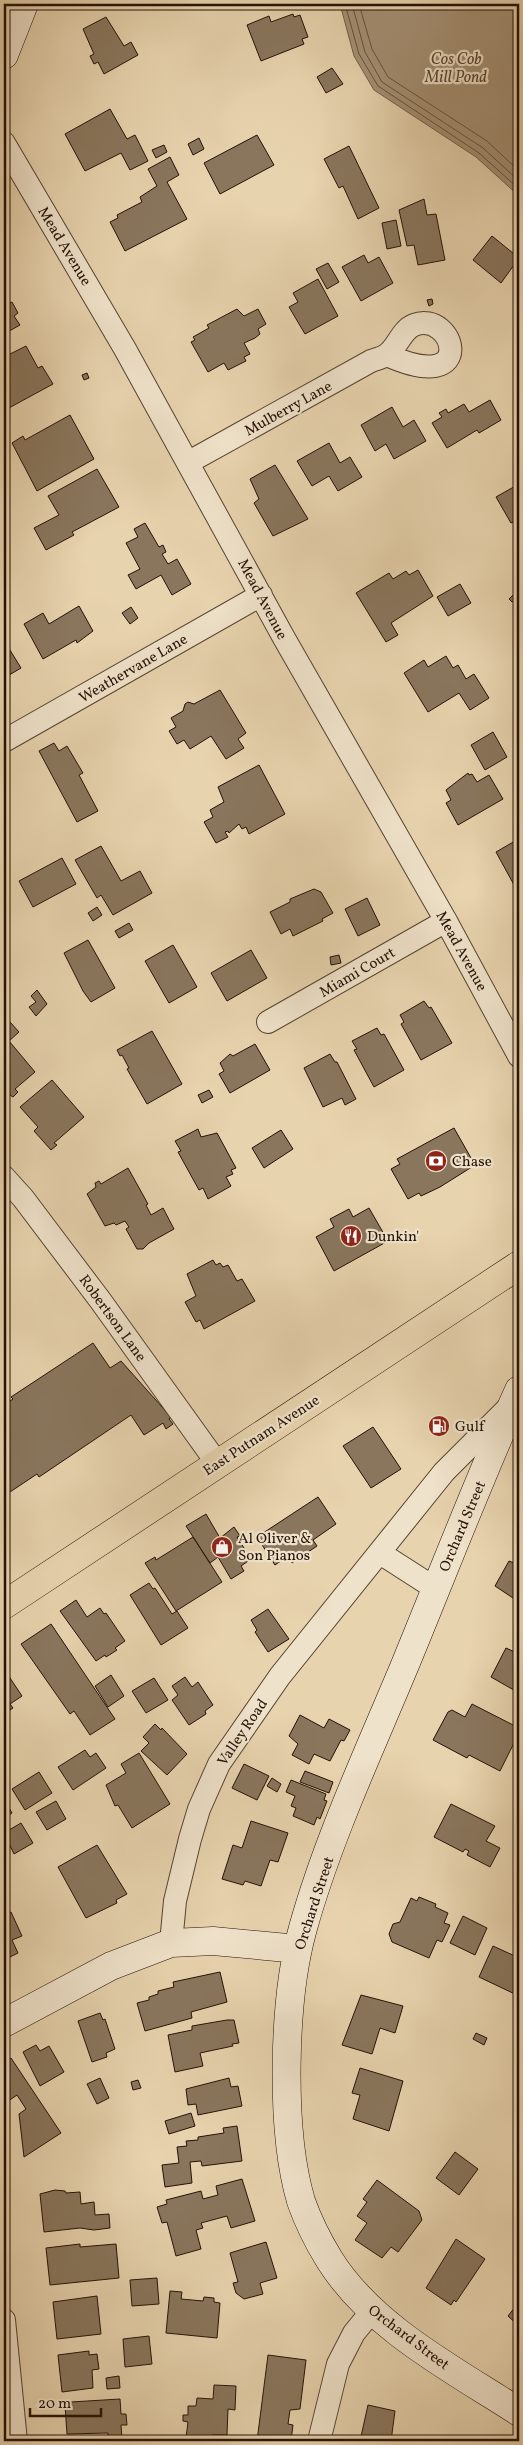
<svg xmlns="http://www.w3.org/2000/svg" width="523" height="2445" viewBox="0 0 523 2445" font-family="Vollkorn,serif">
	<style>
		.water { fill: #a59175; stroke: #715e49 }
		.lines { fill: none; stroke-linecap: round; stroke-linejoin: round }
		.shore { stroke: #64513e; stroke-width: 1 }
		.building { fill: #89765d; stroke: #241106 }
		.street-casing { stroke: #554230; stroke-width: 24 }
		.secondary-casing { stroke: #241106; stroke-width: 29 }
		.primary-casing { stroke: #241106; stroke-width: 29 }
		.street { stroke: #efe2ca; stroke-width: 22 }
		.secondary { stroke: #efe2ca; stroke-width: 28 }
		.primary { stroke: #e7d3ae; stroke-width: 28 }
		.labels { text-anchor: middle; stroke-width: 4.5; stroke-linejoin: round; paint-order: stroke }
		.street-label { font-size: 15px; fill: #241106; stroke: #efe2ca }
		.poi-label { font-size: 15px; fill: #241106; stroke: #efe2ca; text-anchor: start }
		.water-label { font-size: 16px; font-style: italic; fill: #584432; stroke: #efe2ca }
	</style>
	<rect width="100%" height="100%" fill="#e7d3ae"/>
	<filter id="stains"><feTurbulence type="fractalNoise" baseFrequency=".004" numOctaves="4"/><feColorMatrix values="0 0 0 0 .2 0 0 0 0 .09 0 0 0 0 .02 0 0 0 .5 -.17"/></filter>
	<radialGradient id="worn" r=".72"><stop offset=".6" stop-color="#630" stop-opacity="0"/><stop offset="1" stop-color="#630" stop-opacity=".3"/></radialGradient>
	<path class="water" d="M340,4H519V196L476,157L374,90L354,56Z"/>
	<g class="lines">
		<path class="shore" d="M345,4L359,54L378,86L479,153L519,189
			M352,4L365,52L382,82L483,148L519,181
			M359,4L372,49L388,77L487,141L519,171"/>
	</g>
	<path class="building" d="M204,4H213L215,8H202Z
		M293,14L294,17L300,15L308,37L302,39L304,44L261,61L247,25L269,16L271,22Z
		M106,17L124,46L131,42L138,55L104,74L98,62L94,64L90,56L94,54L83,29Z
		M332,68L343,84L326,93L317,77Z
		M110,109L127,139L135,135L148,161L130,170L121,153L85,171L65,134Z
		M257,135L274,165L220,194L204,163Z
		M199,138L204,149L193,155L188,144Z
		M164,145L167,152L156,158L152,150Z
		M349,146L379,208L358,219L343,186L339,188L324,159Z
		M170,157L179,175L167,182L187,219L125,251L110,222L118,218L117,215L142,202L140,197L157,186L148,169Z
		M424,199L427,215L436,214L445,260L418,265L414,245L407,246L399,210Z
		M396,220L401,246L387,249L382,223Z
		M492,236L519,258L501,283L473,260Z
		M364,255L368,263L379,257L393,283L361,301L342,267Z
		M328,263L339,282L327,289L316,269Z
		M318,279L338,316L305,334L289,307L298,302L293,293Z
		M432,299L433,304L429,306L427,300Z
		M12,302L18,313L14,316L20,325L4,334V306Z
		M237,309L244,316L258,309L266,324L258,329L260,334L255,338L244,343L250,354L244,357L246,361L228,370L224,363L208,372L191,342L195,340L193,337L209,328L207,325Z
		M26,346L38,368L42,366L53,384L7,409L4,404V357Z
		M87,373L89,378L84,380L82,375Z
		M490,400L501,420L479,433L477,430L447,448L432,423L442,417L439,413L446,409L448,413L464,404L469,412Z
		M392,407L403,427L414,420L426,441L394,459L386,444L375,451L361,425Z
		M70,415L94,459L37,491L12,443L23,436L25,440Z
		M329,443L340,463L350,457L362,477L338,491L329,476L312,486L297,461Z
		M275,465L308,519L273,536L254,503L259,499L250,479Z
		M97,469L119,507L72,532L74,535L46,550L34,528L59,515L48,496Z
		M519,484V520L511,523L496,497Z
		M145,523L159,547L163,545L166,552L162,554L168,564L177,559L191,584L172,595L161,575L136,589L128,575L140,569L126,543L138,537L134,529Z
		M418,570L433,596L391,623L398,635L386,642L356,593L389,573L393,579L406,571L409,575Z
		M460,584L471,603L448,616L437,597Z
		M513,595L516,599L512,602L509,599Z
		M79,606L93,631L77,643L76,640L43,659L24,624L43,613L49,624Z
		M131,607L138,618L130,624L122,613Z
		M5,642L21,668L4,678V643Z
		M446,656L453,668L458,665L466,679L474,674L489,698L470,710L459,693L428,712L404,673L424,660L428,667Z
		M220,690L246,733L238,739L244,748L226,759L211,736L190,749L184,740L177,744L169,731L176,727L171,718L183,711L185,704L188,702L194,704Z
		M493,732L507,757L485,770L471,745Z
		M54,743L59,751L67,746L83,773L79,775L98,811L77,822L39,751Z
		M259,765L285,814L249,834L246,827L242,829L239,824L229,833L228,831L225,832L228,837L216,843L204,822L213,817L210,810L224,802L218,787Z
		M468,773L469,775L472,774L477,782L489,775L503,799L458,825L446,803L451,800L446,790Z
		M515,841L519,849V894L496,852Z
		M101,846L121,881L140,871L152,893L113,915L101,895L97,898L75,860Z
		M62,858L76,884L33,907L19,881Z
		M314,889L321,892L333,913L322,919L323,921L293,936L290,929L281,934L270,912L290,902V899Z
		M367,898L380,925L358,936L345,909Z
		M97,907L102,915L93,921L88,913Z
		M129,923L133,930L119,938L115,931Z
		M88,940L115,988L91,1002L83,991L64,953Z
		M173,945L197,987L169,1003L145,961Z
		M251,950L267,978L227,1001L211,973Z
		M339,955L341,963L331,965L330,957Z
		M37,990L47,1004L36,1016L29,1007L36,1002L31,996Z
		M424,1001L429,1008L431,1007L452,1043L421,1060L401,1024L404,1022L400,1015Z
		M10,1022L19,1032L9,1041L35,1072L15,1089L18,1092L13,1097L4,1091V1028Z
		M377,1028L381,1035L384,1034L404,1070L374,1087L354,1050L357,1049L352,1041Z
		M152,1031L182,1084L147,1104L127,1069L129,1068L122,1055L120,1056L117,1050Z
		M255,1044L270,1070L230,1093L219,1074L224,1071L220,1063L230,1054L233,1056Z
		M330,1054L335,1062H337L356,1099L345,1105L342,1098L323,1107L304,1068Z
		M52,1080L84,1117L54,1143L57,1145L51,1150L34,1131L38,1127L20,1107Z
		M209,1090L213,1097L202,1103L198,1095Z
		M454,1128L475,1165L440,1187L421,1196L419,1193L408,1199L391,1169L400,1164L397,1159Z
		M198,1129L201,1137L217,1133L236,1168L231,1170L233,1174L226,1177L231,1186L208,1199L203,1188L199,1190L178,1152L181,1151L175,1141Z
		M281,1130L293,1149L264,1168L252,1148Z
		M128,1168L148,1204L146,1205L151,1215L163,1208L174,1229L149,1243L143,1249H137L126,1229L129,1227L125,1221L116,1225L114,1223L105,1226L87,1194L96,1187L95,1183L99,1181L101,1184Z
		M369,1208L388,1241L334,1271L316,1237L334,1227L330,1219L349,1209L353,1217Z
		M213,1260L216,1265L220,1263L223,1267L228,1265L237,1281L242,1279L255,1301L204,1329L200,1320L196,1322L185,1302L196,1296L187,1274Z
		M93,1343L110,1368L121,1361L171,1417L169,1419L173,1424L166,1429L163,1423L144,1435L131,1415L39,1477L37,1474L4,1496V1405L13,1399L11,1397Z
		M373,1427L401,1469L371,1488L343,1446Z
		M318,1497L336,1524L313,1540L317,1546L292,1563L288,1556L275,1565L257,1537Z
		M206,1514L220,1538L234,1527L240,1536L237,1537L251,1559L241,1566L244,1571L231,1579L218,1557L210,1563L186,1526Z
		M193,1537L222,1582L176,1611L145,1563L155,1557L156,1560Z
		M509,1561L519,1565V1602L495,1586Z
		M149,1583L153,1589L155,1588L172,1614L177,1611L188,1628L161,1645L130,1595Z
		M76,1600L87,1617L100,1608L104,1614L106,1613L125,1641L115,1648L117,1650L106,1657L105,1655L96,1661L60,1611Z
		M268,1609L289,1639L268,1652L255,1632L257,1630L251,1620Z
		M51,1624L115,1719L90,1735L74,1711L70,1714L21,1644Z
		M506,1648L519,1654V1693L491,1677Z
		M4,1669L22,1696L10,1704L13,1708L4,1714Z
		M111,1675L124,1696L108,1707L95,1686Z
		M185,1677L192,1687L198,1682L213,1705L205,1711L206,1714L189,1725L172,1700L178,1695L172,1686Z
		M154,1678L168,1700L146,1713L132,1691Z
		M472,1704L519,1728V1733L500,1771L469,1755L467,1758L433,1740L448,1712L452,1710L465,1717Z
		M300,1715L324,1728L329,1719L350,1730L344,1741L341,1740L330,1761L314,1754L309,1764L292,1755L298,1744L289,1736Z
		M155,1724L161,1730L162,1728L187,1754L167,1775L141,1751L149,1743L143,1737Z
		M85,1750L90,1757L96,1753L106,1768L73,1790L58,1767Z
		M139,1753L170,1804L132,1828L118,1805L115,1806L106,1785L126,1773L121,1764Z
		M244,1764L269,1776L257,1800L232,1788Z
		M305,1771L333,1782L329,1793L300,1782Z
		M39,1772L52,1793L25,1810L12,1789Z
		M272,1778L281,1784L277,1792L267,1786Z
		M291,1780L326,1794L324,1800L327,1801L320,1819L317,1817L314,1825L293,1816L296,1808L291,1806L295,1796L286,1792Z
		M4,1799L12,1813L4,1818Z
		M56,1801L66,1819L47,1830L36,1812Z
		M451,1804L495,1826L486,1841L500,1848L490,1867L467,1855L469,1851L465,1849L463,1852L434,1837Z
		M251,1821L288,1833L278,1862L270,1860L261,1886L245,1881L243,1885L222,1879L233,1845L242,1848Z
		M21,1823L33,1843L14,1854L4,1833Z
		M97,1845L127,1894L116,1900L117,1903L86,1918L58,1867Z
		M419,1897L436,1904L435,1907L448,1913L444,1923L450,1925L442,1942L437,1940L429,1958L392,1942L389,1934L393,1924L400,1922L411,1898L417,1901Z
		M11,1912L22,1936L12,1940L18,1953L6,1959L9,1967L4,1969V1915Z
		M463,1916L487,1928L475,1955L450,1943Z
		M493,1946L517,1957L519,1953V1996L479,1977Z
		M220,1972L227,2002L191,2012L192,2018L145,2031L137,2003L149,2000V1997L158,1994V1991L174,1987L173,1982Z
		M361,1995L403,2006L395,2033L380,2028L372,2054L342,2045Z
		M100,2013L103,2020L105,2019L115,2049L106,2053L107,2057L92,2062L78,2021Z
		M227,2020H234L239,2043L232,2044L233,2046L200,2053L203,2066L175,2072L168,2035L192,2030V2026Z
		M476,2033L487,2038L484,2045L473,2039Z
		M36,2045L40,2051L49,2046L64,2072L40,2086L23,2052Z
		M11,2058L61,2133L24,2157L19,2114L26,2109L17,2095L4,2104V2063Z
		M360,2068L403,2081L389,2131L353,2119L360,2095L352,2093Z
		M100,2078L109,2098L97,2104L87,2084Z
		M229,2078L231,2087L238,2086L242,2106L198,2115L196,2104L188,2105L186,2089Z
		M138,2080L141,2088L133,2090L131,2082Z
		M191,2113L195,2126L169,2134L165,2121Z
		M237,2126L242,2161L202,2166L201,2161L190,2162L192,2183L165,2187L162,2165L179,2163L177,2147L187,2146L186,2141L198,2140V2137L224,2133L223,2128Z
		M455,2152L478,2169L459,2195L436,2178Z
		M242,2179L255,2221L231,2228L227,2216L201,2223L203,2228L196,2230L201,2249L176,2256L167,2222L162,2223L157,2207L167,2204L166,2200L201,2191L203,2199L218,2195L216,2186Z
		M377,2180L419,2211L422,2220L398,2252L391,2247L382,2258L355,2240L367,2223L357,2216L367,2202L363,2199Z
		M55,2190L65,2191L66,2193L80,2192L81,2204L94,2202L95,2215L109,2214L110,2228L94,2230L80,2228L44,2232L40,2194Z
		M456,2239L485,2259L456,2302L454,2300L451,2305L426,2288Z
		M266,2242L277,2278L260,2283L263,2294L244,2299L236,2293L233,2283L238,2282L230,2253Z
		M80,2244V2247L116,2244L119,2278L50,2285L46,2248Z
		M157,2278L159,2304L132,2306L130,2280Z
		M170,2291L182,2292L181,2299L203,2301L204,2297L214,2298V2302L220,2303L217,2338L166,2333Z
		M97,2296L101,2334L57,2339L53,2302Z
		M519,2302V2326L508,2316Z
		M149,2336L152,2364L125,2367L123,2339Z
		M89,2351V2355L97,2354L99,2369L92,2370L93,2388L62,2392L58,2355Z
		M268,2355L306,2360L300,2409L290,2410L288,2424L293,2425L291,2441H257Z
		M119,2376L120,2388L107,2389L106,2378Z
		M214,2385L236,2386L235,2410L228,2409L227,2435H212V2439L186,2438L188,2422L183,2421V2415H188V2406H196L197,2398L213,2399Z
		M120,2399L121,2414H126L127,2425H121L122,2438L108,2439V2433L67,2434L65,2405H71V2402Z
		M368,2405L395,2411L391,2441H360Z
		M129,2438L146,2441H129Z"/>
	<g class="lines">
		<g class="street-casing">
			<path id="street" d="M4,143L125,349L284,638L446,921L519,1056
				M189,462L371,361C376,359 382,358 386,355C397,349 401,330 414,325C454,309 480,397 387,355
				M4,741L261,595
				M268,1022L446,921
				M4,1177L23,1198L100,1300L217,1463
				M380,1553L436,1589
				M171,1943L175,1901L190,1839L199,1809L219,1764L280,1676L444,1472L507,1409
				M4,2320L16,2441
				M319,2441L338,2364L354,2333L372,2311"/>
		</g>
		<g class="secondary-casing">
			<path id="secondary" d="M4,55L24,4
				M519,1390C479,1479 444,1570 407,1660C371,1747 328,1838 303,1928C283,1999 280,2130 301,2201C308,2221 318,2241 329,2259C371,2327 454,2370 519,2412
				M4,2023L111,1966L171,1943L213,1941L298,1949"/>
		</g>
		<g class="primary-casing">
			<path id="primary" d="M4,1605L519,1265"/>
		</g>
		<use href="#street" class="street"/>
		<use href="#secondary" class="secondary"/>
		<use href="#primary" class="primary"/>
	</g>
	<defs>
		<g id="bank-disc" transform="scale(1.125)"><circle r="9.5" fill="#8f2418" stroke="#efe2ca"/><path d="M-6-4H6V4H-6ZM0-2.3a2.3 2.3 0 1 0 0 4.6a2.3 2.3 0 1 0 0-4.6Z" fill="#fff"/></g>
		<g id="restaurant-disc" transform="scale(1.125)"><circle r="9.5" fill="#8f2418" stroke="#efe2ca"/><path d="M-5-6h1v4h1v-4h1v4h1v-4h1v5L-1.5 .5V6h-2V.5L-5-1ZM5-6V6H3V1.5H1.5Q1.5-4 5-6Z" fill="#fff"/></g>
		<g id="fuel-disc" transform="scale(1.125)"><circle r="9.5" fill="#8f2418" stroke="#efe2ca"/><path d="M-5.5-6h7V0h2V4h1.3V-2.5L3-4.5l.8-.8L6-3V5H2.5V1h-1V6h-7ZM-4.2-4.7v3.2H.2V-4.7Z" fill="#fff"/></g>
		<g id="shop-disc" transform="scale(1.125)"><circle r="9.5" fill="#8f2418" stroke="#efe2ca"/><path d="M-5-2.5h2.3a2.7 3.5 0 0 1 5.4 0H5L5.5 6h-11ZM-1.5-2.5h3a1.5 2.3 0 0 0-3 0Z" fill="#fff"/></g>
	</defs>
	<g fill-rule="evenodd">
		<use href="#bank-disc" x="436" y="1161"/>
		<use href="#restaurant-disc" x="351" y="1236"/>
		<use href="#fuel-disc" x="439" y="1426"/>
		<use href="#shop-disc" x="222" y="1547"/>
	</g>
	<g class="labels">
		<g class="street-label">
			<text transform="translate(65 246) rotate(59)" y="5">Mead Avenue</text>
			<text transform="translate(288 408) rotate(-29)" y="5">Mulberry Lane</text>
			<text transform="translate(263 599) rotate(62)" y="5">Mead Avenue</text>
			<text transform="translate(133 668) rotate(-30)" y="5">Weathervane Lane</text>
			<text transform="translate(462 951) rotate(61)" y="5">Mead Avenue</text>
			<text transform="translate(357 972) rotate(-30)" y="5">Miami Court</text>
			<text transform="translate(113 1318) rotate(54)" y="5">Robertson Lane</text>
			<text transform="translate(261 1435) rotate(-33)" y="5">East Putnam Avenue</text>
			<text transform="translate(462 1526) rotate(-67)" y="5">Orchard Street</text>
			<text transform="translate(242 1732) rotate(-56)" y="5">Valley Road</text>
			<text transform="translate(314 1903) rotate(-72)" y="5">Orchard Street</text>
			<text transform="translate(409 2337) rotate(37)" y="5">Orchard Street</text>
		</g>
		<g class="poi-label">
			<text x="452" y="1166">Chase</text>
			<text x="367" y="1241">Dunkin'</text>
			<text x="455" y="1431">Gulf</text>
			<text x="238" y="1543">Al Oliver &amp;<tspan x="238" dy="17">Son Pianos</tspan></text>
		</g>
		<g class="water-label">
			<text x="456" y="64">Cos Cob<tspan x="456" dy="18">Mill Pond</tspan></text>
		</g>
	</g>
	<rect width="523" height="2445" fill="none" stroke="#e7d3ae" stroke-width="20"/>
	<rect x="5" y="5" width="513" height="2435" fill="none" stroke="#241106" stroke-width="2.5"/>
	<rect x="10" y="10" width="503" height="2425" fill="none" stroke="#241106"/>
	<path d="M30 2408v8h71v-8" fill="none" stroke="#241106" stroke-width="2.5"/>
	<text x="38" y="2408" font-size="15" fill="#241106" stroke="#efe2ca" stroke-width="4" paint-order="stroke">20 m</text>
	<rect width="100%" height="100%" filter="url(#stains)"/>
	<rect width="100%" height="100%" fill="url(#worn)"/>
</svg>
